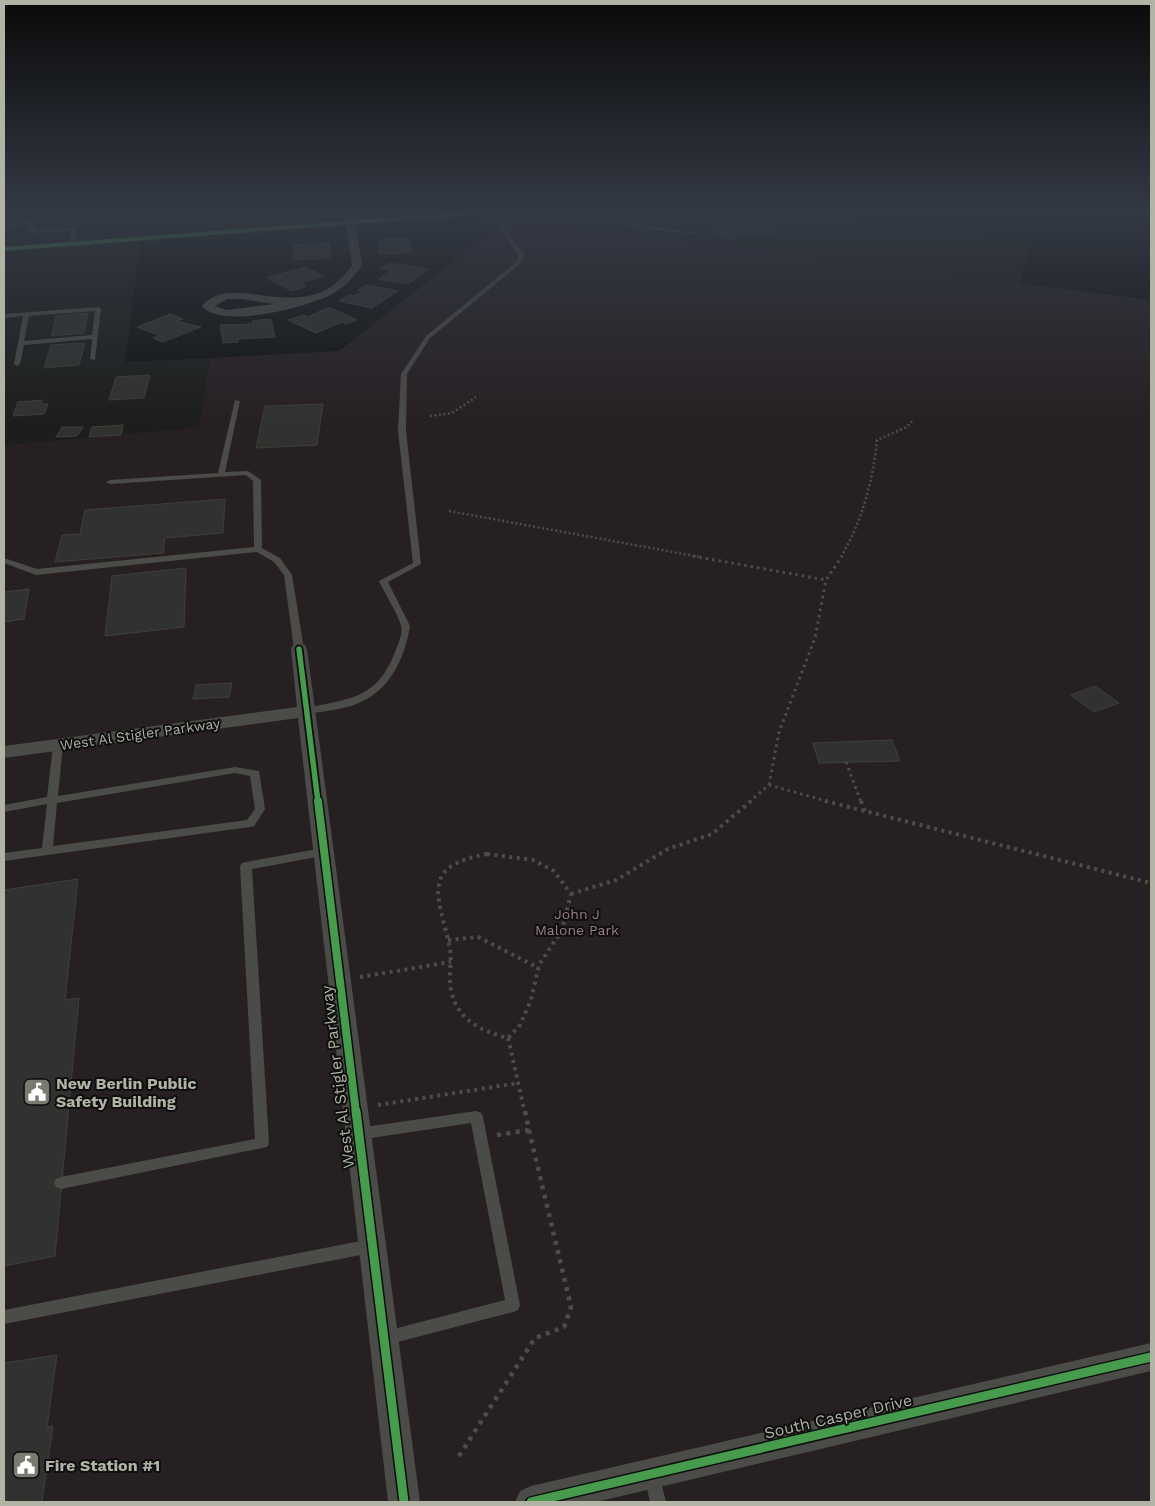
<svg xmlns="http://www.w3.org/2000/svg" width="1155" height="1506" viewBox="0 0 1155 1506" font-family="'Work Sans',sans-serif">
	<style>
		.built { fill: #1d1e1c }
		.green { fill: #272023 }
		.building { fill: #313230; stroke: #3e3f3b }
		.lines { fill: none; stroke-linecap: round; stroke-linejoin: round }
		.path-far3 { stroke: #4c4d48; stroke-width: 2.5; stroke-dasharray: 2 2.5; stroke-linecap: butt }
		.path-far2 { stroke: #4c4d48; stroke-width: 3; stroke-dasharray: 2.5 4; stroke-linecap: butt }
		.path-far1 { stroke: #4c4d48; stroke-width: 4; stroke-dasharray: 3 4.5; stroke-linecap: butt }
		.path { stroke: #4c4d48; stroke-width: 4.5; stroke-dasharray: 4 5.5; stroke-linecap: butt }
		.service { fill: #4b4b47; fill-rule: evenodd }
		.minor { fill: #4b4b47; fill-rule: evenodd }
		.cycleway-far3-casing { stroke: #0d0e0d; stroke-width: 5.5 }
		.cycleway-far2-casing { stroke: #0d0e0d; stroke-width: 9 }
		.cycleway-far1-casing { stroke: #0d0e0d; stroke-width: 11 }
		.cycleway-casing { stroke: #0d0e0d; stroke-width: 12 }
		.cycleway-far3 { stroke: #469c4c; stroke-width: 4 }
		.cycleway-far2 { stroke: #469c4c; stroke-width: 5.5 }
		.cycleway-far1 { stroke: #469c4c; stroke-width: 8 }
		.cycleway { stroke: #469c4c; stroke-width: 9 }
		.labels { text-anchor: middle; stroke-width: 4; stroke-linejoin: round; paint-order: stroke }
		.street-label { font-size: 14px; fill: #b1b3a4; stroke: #0d0e0d }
		.park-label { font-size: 14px; fill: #9c7c8d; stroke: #0d0e0d }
		.near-street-label { font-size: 16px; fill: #b1b3a4; stroke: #0d0e0d }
		.near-poi-label { font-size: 16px; font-weight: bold; fill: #b1b3a4; stroke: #0d0e0d; text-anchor: start }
	</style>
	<rect width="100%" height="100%" fill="#121312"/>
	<path class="built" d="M10,211H482L489,212L141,236L125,362L210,358L199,427L4,445V239Z
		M501,211H804L1032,240L1020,284L518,219L492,213Z"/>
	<path class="green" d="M499,214L518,219L1151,300V1502H4V445L199,427L210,358L339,351L491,232L475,217Z"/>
	<path class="building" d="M220,211H262L261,215L219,217Z
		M675,211H698L690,220L667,219Z
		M741,211H769L795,214L792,217Z
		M146,213L144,221L109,223L111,215Z
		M739,214L754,215L735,238L709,235L721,221L732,222Z
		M83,216L81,225L41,227L44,219Z
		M757,216L768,217L754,234L743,233Z
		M772,217L784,219L771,236L758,234Z
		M410,238L411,253L379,254V239Z
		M329,243L331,258L293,260L294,245Z
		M389,263L429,269L408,284L379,279L392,270L380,268Z
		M305,267L324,276L300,283L306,286L292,291L267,278Z
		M366,285L398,291L372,308L339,301L348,295L354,296L362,291L358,290Z
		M329,307L357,320L346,324L342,322L316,333L288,320L303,315L307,317Z
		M88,313L84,333L51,336L56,316Z
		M170,314L183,319L177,321L201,327L163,342L153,338L160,336L137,327Z
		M271,319L275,337L238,339V342L223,343L220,325L253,324L252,321Z
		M85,343L79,365L44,368L51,345Z
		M150,375L144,398L109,400L116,377Z
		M42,400L41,404H48L44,414L13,416L18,402Z
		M323,404L317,445L256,448L265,406Z
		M123,425L121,435L89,437L92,427Z
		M62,427H83L77,436L56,437Z
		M225,499L223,533L165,538L163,553L55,562L62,535L80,534L85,510Z
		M186,568L184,627L105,636L112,576Z
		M29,589L24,619L4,622V592Z
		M232,683L229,697L193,699L196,685Z
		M1095,686L1119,703L1094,712L1071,695Z
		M892,740L900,761L819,763L813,743Z
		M78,879L65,1000L79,998L55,1256L4,1266V890Z
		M57,1355L47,1427L53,1426L42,1502H4V1363Z"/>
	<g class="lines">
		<path class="path-far3" d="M430,416L452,413L476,397
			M449,511L700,557
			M841,557C862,521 873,481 877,440L907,427L912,421"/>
		<path class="path-far2" d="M693,556L826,580L842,556
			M846,762L861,802
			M769,785L779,732L815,638L826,580
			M749,802L769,785L830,802"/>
		<path class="path-far1" d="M825,801L1151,883
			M861,801L865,812
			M487,854L533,860L554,871L571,894L562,930L539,965L531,1000L520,1025L508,1038C481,1031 457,1020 451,990C448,975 453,959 449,944C438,895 420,866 487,854Z
			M571,894L616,880L668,849L712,834L751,801
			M448,940L478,937L539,968
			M360,977L451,962
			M508,1038L525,1113
			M378,1105L519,1083"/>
		<path class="path" d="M497,1135L529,1130L525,1111
			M459,1456L535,1338L564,1327L571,1307L529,1130"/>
		<path class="service" d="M492,211L525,256L520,264L430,338L407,374L406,431L421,564L388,582L410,626C405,656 392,687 363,701C346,710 324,711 306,714L303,713L301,711L303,709C346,698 376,702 395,652C398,645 403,633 401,626C400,618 383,590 379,581L413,563L398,431L401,374L426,336L516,262L519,256L489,213Z
			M514,211H528L700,233L697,235Z
			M887,211L940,214L970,211C955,220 903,218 887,211Z
			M33,221L36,223L34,229L77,228L74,244L71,246L68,244L72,231L31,233L28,231L30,225L4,227V223Z
			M98,307L101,309L95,360L90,359L92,339L24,345L20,364L17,366L14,364L23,316L4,318V314ZM95,311L92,335L24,341L29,316Z
			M235,400L240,401L225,472L248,471L261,480L262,548L280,558L292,575L304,649L302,651L299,652L294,649L284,575L274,562L257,552L36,575L4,563V558L37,569L254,547L253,481L246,475L110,484L106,482L110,480L218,473Z
			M58,742L63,745L58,796L235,767L259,771L265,809L254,826L250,827L4,861V853L42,848L47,804L4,812V805L47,797L53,745ZM235,773L250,776L255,809L247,820L53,846L57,803Z
			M323,848L327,849L328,852L327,855L252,869L269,1143L267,1147L61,1189L56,1187L54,1183L56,1179L61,1177L255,1139L240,866L242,863L246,862Z
			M476,1111L481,1113L483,1117L520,1305L518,1310L513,1312L386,1345L381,1343L378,1338L381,1333L386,1331L505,1300L471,1123L358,1140L353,1138L351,1134L353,1130L358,1128Z
			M371,1239L376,1241L378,1246L376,1251L371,1253L4,1324V1310Z
			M652,1467L658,1469L666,1502H650L644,1475L646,1469Z"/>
		<path class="minor" d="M464,211H505L500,214L355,225L362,265C354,277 345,287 332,294C308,307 222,330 202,306C234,267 306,333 352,265L346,226L4,252V246ZM227,299H242L274,304L226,310L215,306Z
			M299,644L305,645L307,649L420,1502H388L298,718L4,758V746L297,707L291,649L293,645Z
			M1151,1343V1371L596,1502H515L520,1491L531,1486Z"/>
		<g class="cycleway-far3-casing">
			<path id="cycleway-far3" d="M4,249L500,211"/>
		</g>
		<g class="cycleway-far2-casing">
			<path id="cycleway-far2" d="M299,649L318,802"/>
		</g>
		<g class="cycleway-far1-casing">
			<path id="cycleway-far1" d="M318,801L356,1113"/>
		</g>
		<g class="cycleway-casing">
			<path id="cycleway" d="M356,1111L404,1502
				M531,1502L1151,1357"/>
		</g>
		<use href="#cycleway-far3" class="cycleway-far3"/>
		<use href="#cycleway-far2" class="cycleway-far2"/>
		<use href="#cycleway-far1" class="cycleway-far1"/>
		<use href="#cycleway" class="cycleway"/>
	</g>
	<linearGradient id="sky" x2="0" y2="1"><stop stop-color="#0a0a0a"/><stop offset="0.5" stop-color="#333944"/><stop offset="1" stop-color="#333944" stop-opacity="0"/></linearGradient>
	<rect width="1155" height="422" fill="url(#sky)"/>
	<defs>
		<g id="civic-square" transform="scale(1.4375)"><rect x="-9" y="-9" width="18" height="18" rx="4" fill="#797b71" stroke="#0d0e0d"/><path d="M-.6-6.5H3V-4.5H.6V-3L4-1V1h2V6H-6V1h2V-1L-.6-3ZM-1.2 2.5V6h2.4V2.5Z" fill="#fff"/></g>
	</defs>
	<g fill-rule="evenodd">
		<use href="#civic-square" x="37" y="1092"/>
		<use href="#civic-square" x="26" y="1465"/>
	</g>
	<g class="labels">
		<g class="street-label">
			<text transform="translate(140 734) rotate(-8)" y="5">West Al Stigler Parkway</text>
		</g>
		<g class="park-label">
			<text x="577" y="919">John J<tspan x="577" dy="16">Malone Park</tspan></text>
		</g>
		<g class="near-street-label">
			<text transform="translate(337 1077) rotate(-97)" y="6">West Al Stigler Parkway</text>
			<text transform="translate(838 1416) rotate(-13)" y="6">South Casper Drive</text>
		</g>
		<g class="near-poi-label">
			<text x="56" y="1089">New Berlin Public<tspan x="56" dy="18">Safety Building</tspan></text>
			<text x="45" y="1471">Fire Station #1</text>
		</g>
	</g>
	<rect width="1155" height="1506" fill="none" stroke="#b1b3a4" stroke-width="10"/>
</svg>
